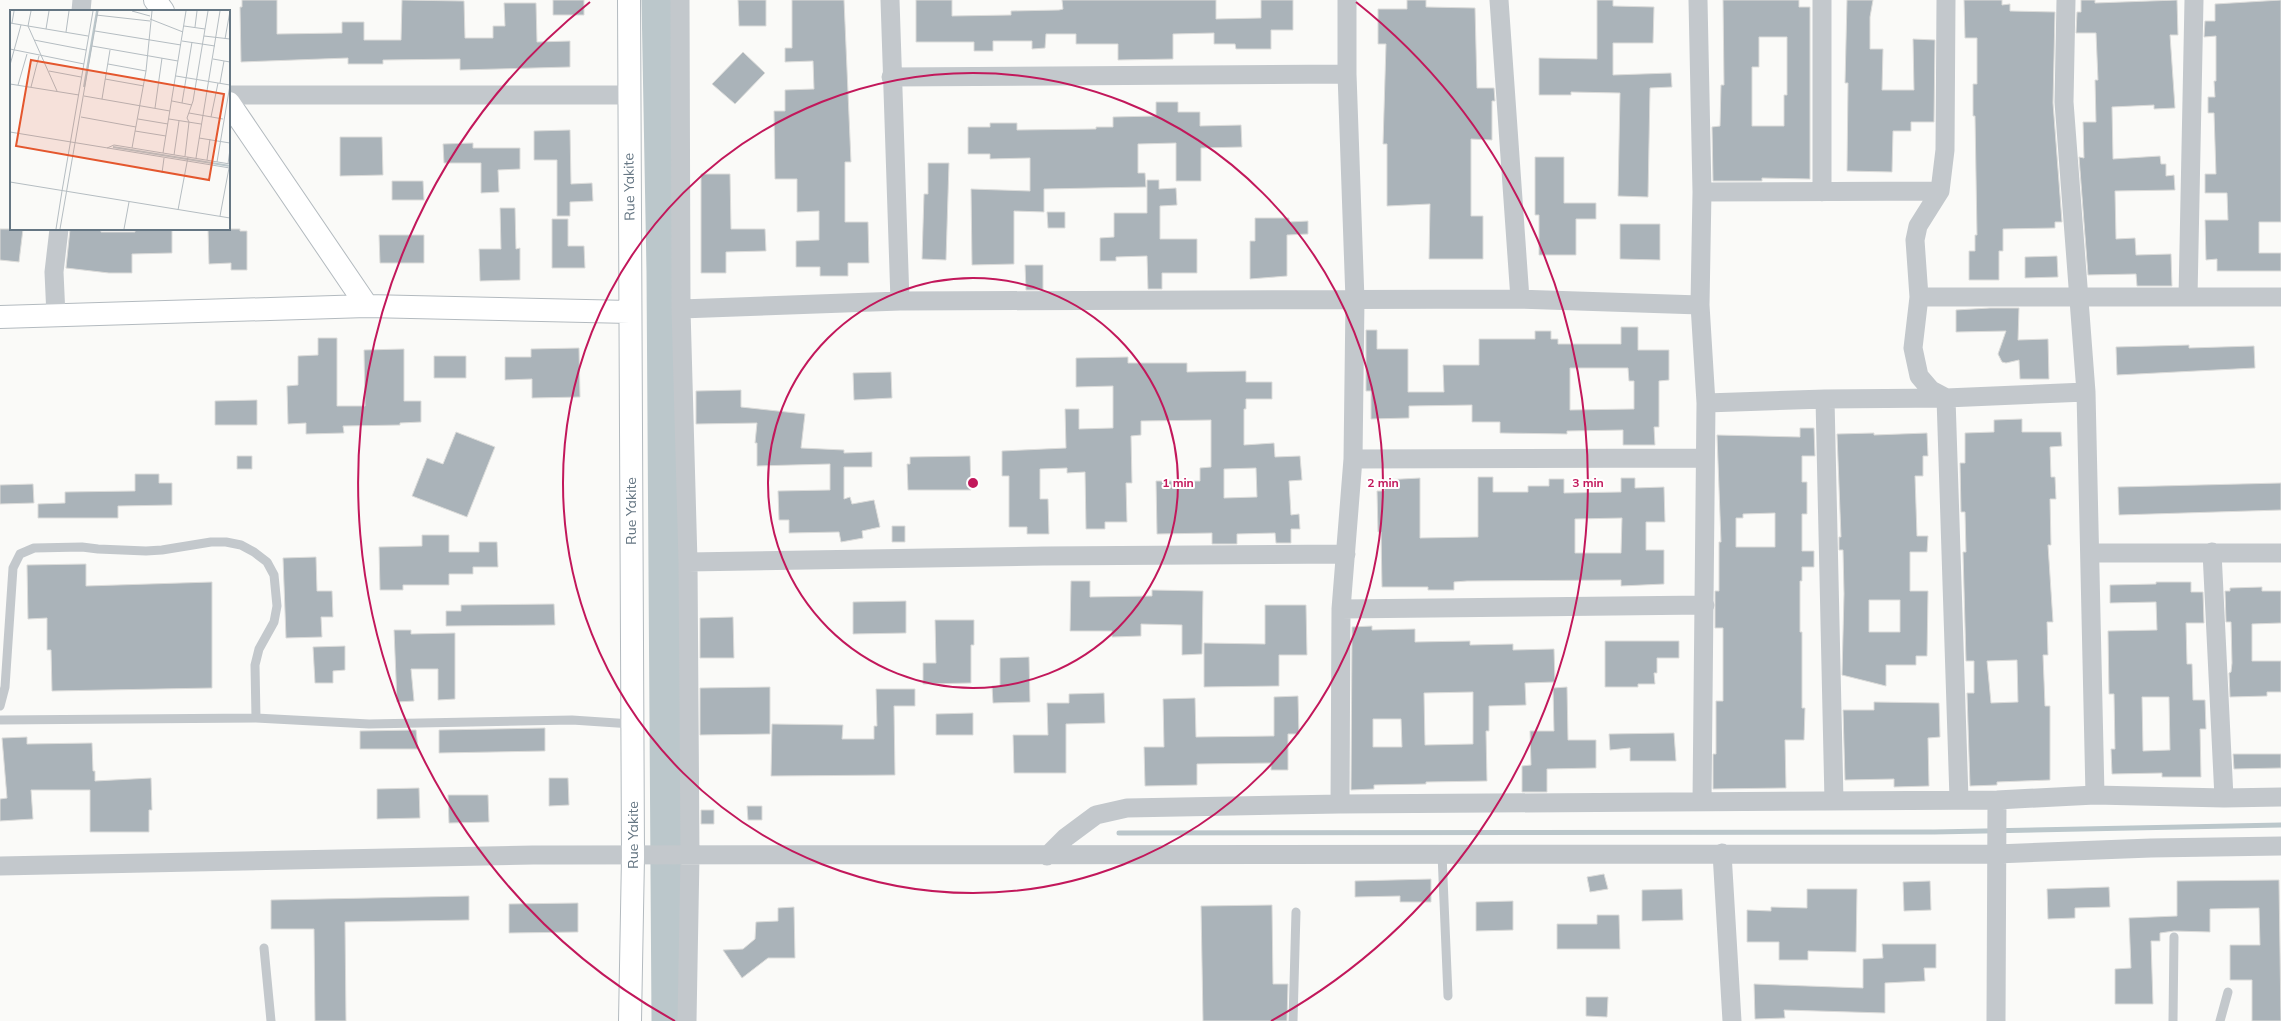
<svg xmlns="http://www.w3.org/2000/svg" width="2281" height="1021" viewBox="0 0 2281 1021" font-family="Mulish,sans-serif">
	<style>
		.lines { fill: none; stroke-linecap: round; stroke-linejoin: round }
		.stream { stroke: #bbc7cb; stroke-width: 5 }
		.river { stroke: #bbc7cb; stroke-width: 31 }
		.building { fill: #aab3b9; stroke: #dcdcda; fill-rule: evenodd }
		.secondary-casing { stroke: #b3babf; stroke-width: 24 }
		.lane { stroke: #c3c8cc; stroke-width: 9 }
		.street { stroke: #c3c8cc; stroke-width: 19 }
		.secondary { stroke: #fff; stroke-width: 22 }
		.ring { fill: none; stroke: #c2185b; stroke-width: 2 }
		.labels { text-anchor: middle; stroke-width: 4; stroke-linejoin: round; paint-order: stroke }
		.street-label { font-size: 14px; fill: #657683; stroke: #fff }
		.inset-river { fill: none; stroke: #bbc7cb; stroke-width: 2 }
		.inset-road { fill: none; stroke: #b5bdc2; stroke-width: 1 }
		.view { fill: #e4572e; fill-opacity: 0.15; stroke: #e4572e; stroke-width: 2 }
		.inset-edge { fill: none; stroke: #657683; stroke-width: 2 }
		.centre { fill: #c2185b; stroke: #fff; stroke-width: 2 }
		.ring-label { font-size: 12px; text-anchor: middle; font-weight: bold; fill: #c2185b; stroke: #fff; stroke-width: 4; stroke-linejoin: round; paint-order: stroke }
	</style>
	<rect width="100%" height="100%" fill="#fafaf8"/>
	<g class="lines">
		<path class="stream" d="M1119,833L1934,832L2281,825"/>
		<path class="river" d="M657,0L662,272L667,1021"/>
	</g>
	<path class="building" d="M242,0H277V34L342,33V22H364V40H401L402,0L464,1L465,38H493V26H505L504,3H536L537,42L570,41V67L460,70V59L383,60V64H348V58L241,62L240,7H242Z
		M553,0H584V15H553Z
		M738,0H766V26H739Z
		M792,0H844L851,162H845V222H868L869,263H848V276H820V267H796V241L819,240V211L797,212V179H775L774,111H785V90L814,89L813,61L785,62V48H792Z
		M916,0H952V16L1011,15V11L1059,10L1063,9L1062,0H1216V19L1261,18V0H1293V30H1271V49H1236L1235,44H1214V33L1173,34V59L1118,60V44H1076V34H1046L1045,48L1032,49V41H993V51H974V42H916Z
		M1407,0H1426V7L1475,8L1477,88H1494L1495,101H1492V140L1471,139V216H1483V259H1429L1430,204L1387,206V144H1383L1386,44H1378V9H1407Z
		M1597,0H1613V6L1654,7L1653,43H1613V75L1671,73L1672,87L1650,88L1648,197L1618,196L1620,93L1571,92V95H1539V58L1597,59Z
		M1723,0H1799V7H1810V179L1762,178V181H1713L1712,127L1720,126L1721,85H1724ZM1759,37H1787V95H1784V126H1752V67H1759Z
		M1847,0H1873L1870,17V49H1883L1882,90H1914L1913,39L1935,40L1934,122H1911V131H1893L1892,172L1847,171L1848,83H1845Z
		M1964,0H2002V5L2010,4V11L2055,12L2053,103L2062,222H2055V228L2003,229V251H1999V280H1969V251H1975V235H1977L1975,116H1973V84H1977V38H1965Z
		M2081,0H2095V3L2177,0L2178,35H2170L2175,108L2154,109V105L2112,107L2113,159L2160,156L2161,164H2166V176L2174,175L2175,190L2115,191L2116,239L2135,238L2136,255L2171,254L2172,286H2137L2136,274L2088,275L2079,157L2084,158L2083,122H2096L2095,80H2098L2096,33H2076L2077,12H2081Z
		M2281,0V222H2259V253H2281V271H2217V259L2206,260L2205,220H2228L2227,193H2205V174H2216L2214,113H2208V97H2215L2214,81H2216V36L2204,37L2205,21H2215V4Z
		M743,52L765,73L735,104L712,84Z
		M1156,102H1178V112H1200V126L1241,125L1242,147L1201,148V181H1176V143L1138,144V173H1145L1146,187L1044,189V212L1014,211V264L972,265L971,189L1030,191V158L990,159V154H968V127H990V123H1017V130L1096,129V127H1113V117L1156,116Z
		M570,130L571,184L592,183L593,201L570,202V216H557V160H534V131Z
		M340,137H382L383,175L340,176Z
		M473,143V148H520V169L498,170L499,192L481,193V163H444L443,144Z
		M1535,157H1564V203H1596V219H1576V255H1539V215H1535Z
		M928,163H949L946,260L922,259L924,194H928Z
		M701,174H730L731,229H765L766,251L726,252V273H701Z
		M1147,180H1159V189L1176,188L1177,205L1160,206V239H1197V273H1162V289H1148L1147,256L1116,257V261H1100V238L1114,237V213H1147Z
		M392,181H423L424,200H392Z
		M500,208H515L516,249L520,248V280L480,281L479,249H501Z
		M1047,212H1065V228H1048Z
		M1255,218H1289V222L1308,221V234L1287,235V276L1250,279V241H1255Z
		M552,219H568V246H584L585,268H552Z
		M1620,224H1660V260L1620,259Z
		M0,229H23L19,262L0,260Z
		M70,229H101V232H135V229H172V253L132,254V273H109L66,268Z
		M208,229H240V231H247V270H231V263L209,264Z
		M379,235H424V263H380Z
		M2057,256L2058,277L2025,278V257Z
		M1025,265H1043V290H1026Z
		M1990,308H2019L2018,340L2048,339L2049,379H2020L2019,360L2006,363L2002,362L1998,354L2006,331L1956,332V310Z
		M1621,327H1638V350H1669V380L1659,381V427H1654L1655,445H1623V430L1567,431V434L1500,433V422H1472V405L1409,406V418L1371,419V391H1366V330H1377V349H1408V392H1444L1443,365H1479V339H1535V331H1551V339H1558V344H1621ZM1570,368H1628L1629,381H1634V409L1570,410Z
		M318,338H337V406H365L364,350L404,349V401H421V422L400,423V425L343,426L344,433L306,434V423L288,424L287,386L298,385V356L318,355Z
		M2189,345V348L2254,346L2255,368L2117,375L2116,347Z
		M579,348L580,397L532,398V379L505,380V357H531V349Z
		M434,356H466V378H434Z
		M1128,357V363H1187V372L1246,371V382H1272V399H1246V409H1244V445L1274,443L1275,457L1300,456L1302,480L1289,481L1291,515L1299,514L1300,529H1291V543H1276L1275,533L1237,534V544H1212V533L1157,534L1156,481H1200V468L1211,467V420L1141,421V435L1131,436L1132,483H1126L1127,522H1105V529H1086L1085,472L1067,473V468L1040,469V499H1048L1049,534H1027V527H1009V476H1002V451L1066,448L1065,409H1079V429L1113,428V386L1076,387V358ZM1256,468L1257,497L1224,498V469Z
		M891,372L892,398L854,400L853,373Z
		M741,390V407L805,414L801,448L844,450V453L872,452V467H844V499L850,497L852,504L874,500L880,527L862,531L863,538L841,542L839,532L789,533V520H779L778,491L830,490V464L757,466V443H755L757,423L696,424V391Z
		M257,400V425H215V401Z
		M2022,419V432H2061L2062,446L2050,447L2051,477H2055L2056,499H2050L2051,545H2048L2053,622H2047L2048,655H2043L2045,706H2050V780L1997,782V785L1970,786L1967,693H1974V661H1966L1963,552H1966L1965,512H1961L1960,463H1965V433L1994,432V420ZM2017,660L2018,702L1991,703L1987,661Z
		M1800,428H1814L1815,456H1802V482H1807V514H1802V551H1814V567H1802V581H1800V632H1802V708H1805L1804,740H1785L1786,788L1713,789V754H1716V701H1723V628H1715V591H1719V542H1721L1717,435L1800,437ZM1775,513V547H1736V518H1743V514Z
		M456,432L495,447L467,517L412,496L427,458L443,464Z
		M1874,433V435L1927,433L1928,456H1923V476H1915L1917,536H1928L1927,552H1910V591H1928L1927,656H1916V665H1886V686L1842,675L1844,594L1843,550H1839V537H1841L1837,434ZM1869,600H1900V632H1869Z
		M237,456H252V469H237Z
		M970,456L971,490H908L907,464H910V457Z
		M135,474H159V483H172V505L118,506V518H38V504L65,503V492L135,491Z
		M1478,477H1493V492H1528V486H1549V479H1564V493L1621,492V478H1635V488L1664,487L1665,522H1646V550H1664V584L1621,586V580L1467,581L1454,582V590H1428V587H1382L1381,532H1378L1377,491H1384V480L1420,478V538L1478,537ZM1622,518L1621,553H1575V519Z
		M2281,483V510L2119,515L2118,487Z
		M33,484L34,503L0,504V485Z
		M892,526H905V542H892Z
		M422,535H449V552H479V542H497L498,567H473V574H449V585H403V590H380L379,547L422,546Z
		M316,557L317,591H332L333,617H321L322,637L286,638L283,558Z
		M86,564V586L212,582V688L52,691L51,650H47V618L28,619L27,565Z
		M1071,581H1090V597L1152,596V590L1203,591L1202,654L1182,655V625L1141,624V636L1112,637V631H1070Z
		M2156,582H2191V592H2203L2204,623H2186L2187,664H2192L2193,700H2205L2206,729H2200L2201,777H2162V773L2112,774L2111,749H2115L2114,694H2109L2108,631L2157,630L2156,602L2110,603V585L2156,584ZM2142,697H2169L2170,750L2143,751Z
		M2262,587V591H2281V623L2252,624V661H2281V692H2267V696L2230,697L2229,673L2231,672L2232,663L2231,622H2226L2225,591H2230V588Z
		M906,601V633L853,634V602Z
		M554,604L555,625L446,626V611H461V605Z
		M1265,605H1306L1307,655H1279V686L1204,687V643L1265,644Z
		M733,617L734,658H700V618Z
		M935,620H974V645H971V683L923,684V663H936Z
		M1372,626V630L1415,629V642L1470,641V645L1513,644V650L1554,649L1555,682L1525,683L1526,705L1489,706V731H1486L1487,781L1426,782V784L1374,785V789L1351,790L1352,627ZM1473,692V744L1425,745L1424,693ZM1373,719H1401L1402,747H1373Z
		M394,630H411V634L455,633V699L438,700V669H411L414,701L397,702Z
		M1605,641H1679V658H1657V673H1654L1655,684H1638V687H1605Z
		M345,646V670L333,671V683H315L313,647Z
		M1029,657L1030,702L993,703L992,686H1000V658Z
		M770,687V734L700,735V688Z
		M1567,687L1568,740H1596V768L1547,769V792H1522V766L1531,765L1530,731H1554L1553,688Z
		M876,689H915V706H894L895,775L771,776L772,724L843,725L842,739H874V726H877Z
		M1104,693L1105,723L1066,724V773H1014L1013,735H1048L1047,703H1069V694Z
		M1298,696L1299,734H1288V770H1271V763L1197,764V785L1145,786L1144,747H1164L1163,699L1195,698L1196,737L1274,736V697Z
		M1874,702L1939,703L1940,737L1928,738L1929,786L1894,787V779L1845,780L1843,710H1874Z
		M973,713V735H936V714Z
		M545,728V751L439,753V730Z
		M416,730L418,749H360V731Z
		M1674,733L1676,761H1630V748L1610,750L1609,734Z
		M27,737V744L92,743L93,771H95V781L151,778L152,810H149V832H90V790H31L33,819L0,821V799L7,798L2,738Z
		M2233,754H2281V768L2234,769Z
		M549,778H568L569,805L549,806Z
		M419,788L420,818L377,819V789Z
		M448,795H488L489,822L449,823Z
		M747,806H762V820H748Z
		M701,810H714V824H701Z
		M1604,874L1608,889L1590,892L1587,877Z
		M1431,879V902H1400V896L1355,897V881Z
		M2279,880L2281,1021H2252V980H2230V945H2260L2259,908L2210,909V932L2174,931L2160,933V941H2151L2153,1004H2115V969L2131,968L2129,918L2177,916V881Z
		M1930,881L1931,910L1904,911L1903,882Z
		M2109,887L2110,907L2075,908V918L2048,919L2047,889Z
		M1682,889L1683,920L1642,921V890Z
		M1807,889H1857L1856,952L1808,951V960H1779V942H1747V910L1771,911V907L1807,908Z
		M469,896V920L345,922L346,1021H315L314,929H271V900Z
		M1513,901V930L1476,931V902Z
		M578,903V932L509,933V904Z
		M1272,905L1273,984H1288L1287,1021H1203L1201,906Z
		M794,907L795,958H768L742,978L723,950L743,949L755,939L756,922L778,921V908Z
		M1597,915H1619L1620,949H1557V924H1597Z
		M1882,944H1936V968H1924L1925,981L1885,983V1013L1784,1010L1785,1018L1755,1019L1754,984L1863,988V959L1883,958Z
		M1586,997H1608L1607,1017L1586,1016Z"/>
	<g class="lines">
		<g class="secondary-casing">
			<path id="secondary" d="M155,0L163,11
				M629,0L633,857L630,1021
				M229,103L367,306
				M0,317L367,306L630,312"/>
		</g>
		<path class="lane" d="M0,706L5,687L13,568L20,554L34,548L82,547L98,549L146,551L162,550L211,542H226L241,545L254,552L267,562L274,575L277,606L274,622L259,649L255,665L256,718
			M0,720L256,718L369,724L572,720L632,724
			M1442,854L1448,996
			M264,948L271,1021
			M1293,1021L1296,912
			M2173,1021L2174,937
			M2220,1021L2228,992"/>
		<path class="street" d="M680,0L681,309L688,562L690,856L687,1021
			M890,0L900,301
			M1499,0L1520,299
			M1698,0L1702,192L1700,305L1706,403L1702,801
			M1946,0L1945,150L1940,191L1918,226L1915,240L1919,297L1913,348L1919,376L1931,390L1946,398L1959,799
			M2066,0L2064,102L2086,392L2095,795
			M81,11L82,0
			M891,77L1347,74
			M229,95H628
			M1702,192L1940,191
			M1822,192V0
			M1919,297H2281
			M2188,297L2194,0
			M681,309L900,301L1520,299L1700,305
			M56,316L54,272L59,229
			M1825,399L1834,801
			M1706,403L1825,399L1946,398L2086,392
			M1353,459L1704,458
			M2212,552L2224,798
			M2091,553H2281
			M688,562L1044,556L1346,554
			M1341,609L1705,605
			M1340,804L1341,609L1353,459L1355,300L1347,74V0
			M1722,853L1732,1021
			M1047,856L1065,838L1096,815L1127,808L1340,804L1997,800L2095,795L2224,798L2281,797
			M0,866L533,855L1996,854L2151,848L2281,846
			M1996,1021L1997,800"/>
		<use href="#secondary" class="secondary"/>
	</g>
	<g class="ring">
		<circle cx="973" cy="483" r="205"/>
		<circle cx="973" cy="483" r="410"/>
		<path d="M675 1021A615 615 0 0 1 590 2M1356 2A615 615 0 0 1 1271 1021"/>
	</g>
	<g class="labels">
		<g class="street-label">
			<text transform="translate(629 187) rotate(-91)" y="5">Rue Yakite</text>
			<text transform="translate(631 511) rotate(-90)" y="5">Rue Yakite</text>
			<text transform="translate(633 835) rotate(-90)" y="5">Rue Yakite</text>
		</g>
	</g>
	<g transform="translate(10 10)">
		<rect width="220" height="220" fill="#fafaf8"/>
		<path class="inset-river" d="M74,77L87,1M103,137L220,156"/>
		<path class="inset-road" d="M21,1L18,16L47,81M122,1L140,6M86,5L140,11M140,9L173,22M0,13L78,26M2,13L4,1M174,16L195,19M185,17L187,1M36,19L39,1M85,21L171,35M56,22L59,1M194,26L220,29M215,29L220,1M24,30L76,40M172,31L205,36M82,36L168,51M0,39L74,54M203,49L220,52M98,54L136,61M0,55L11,15M39,61L71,67M166,66L220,75M95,69L134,76M210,73L214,51M0,74L69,85M8,75L17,44M21,77L29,46M74,86L160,101M92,89L100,40M162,91L182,95M172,93L182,32M145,98L152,48M179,103L213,109M71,107L126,117M201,107L208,73M128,109L158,114M159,109L191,114M125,121L156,126M0,122L220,158M189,128L220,133M97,138L104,135L220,154M122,138L136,61L142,1M153,143L176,1M164,145L169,111M175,146L179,112L177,108L183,91L198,1M186,148L210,1M197,150L200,129M207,152L220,75M218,154L220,139M152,163L154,148M0,172L220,208M52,181L83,1M168,200L178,147M210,206L219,158M46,219L52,181M50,219L88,1M114,219L119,192"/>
		<path class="view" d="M21,50L214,84L199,170L6,136Z"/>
		<rect width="220" height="220" class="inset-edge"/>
	</g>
	<circle cx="973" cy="483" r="6" class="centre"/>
	<g class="ring-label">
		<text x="1178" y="487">1 min</text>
		<text x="1383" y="487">2 min</text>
		<text x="1588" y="487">3 min</text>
	</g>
</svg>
